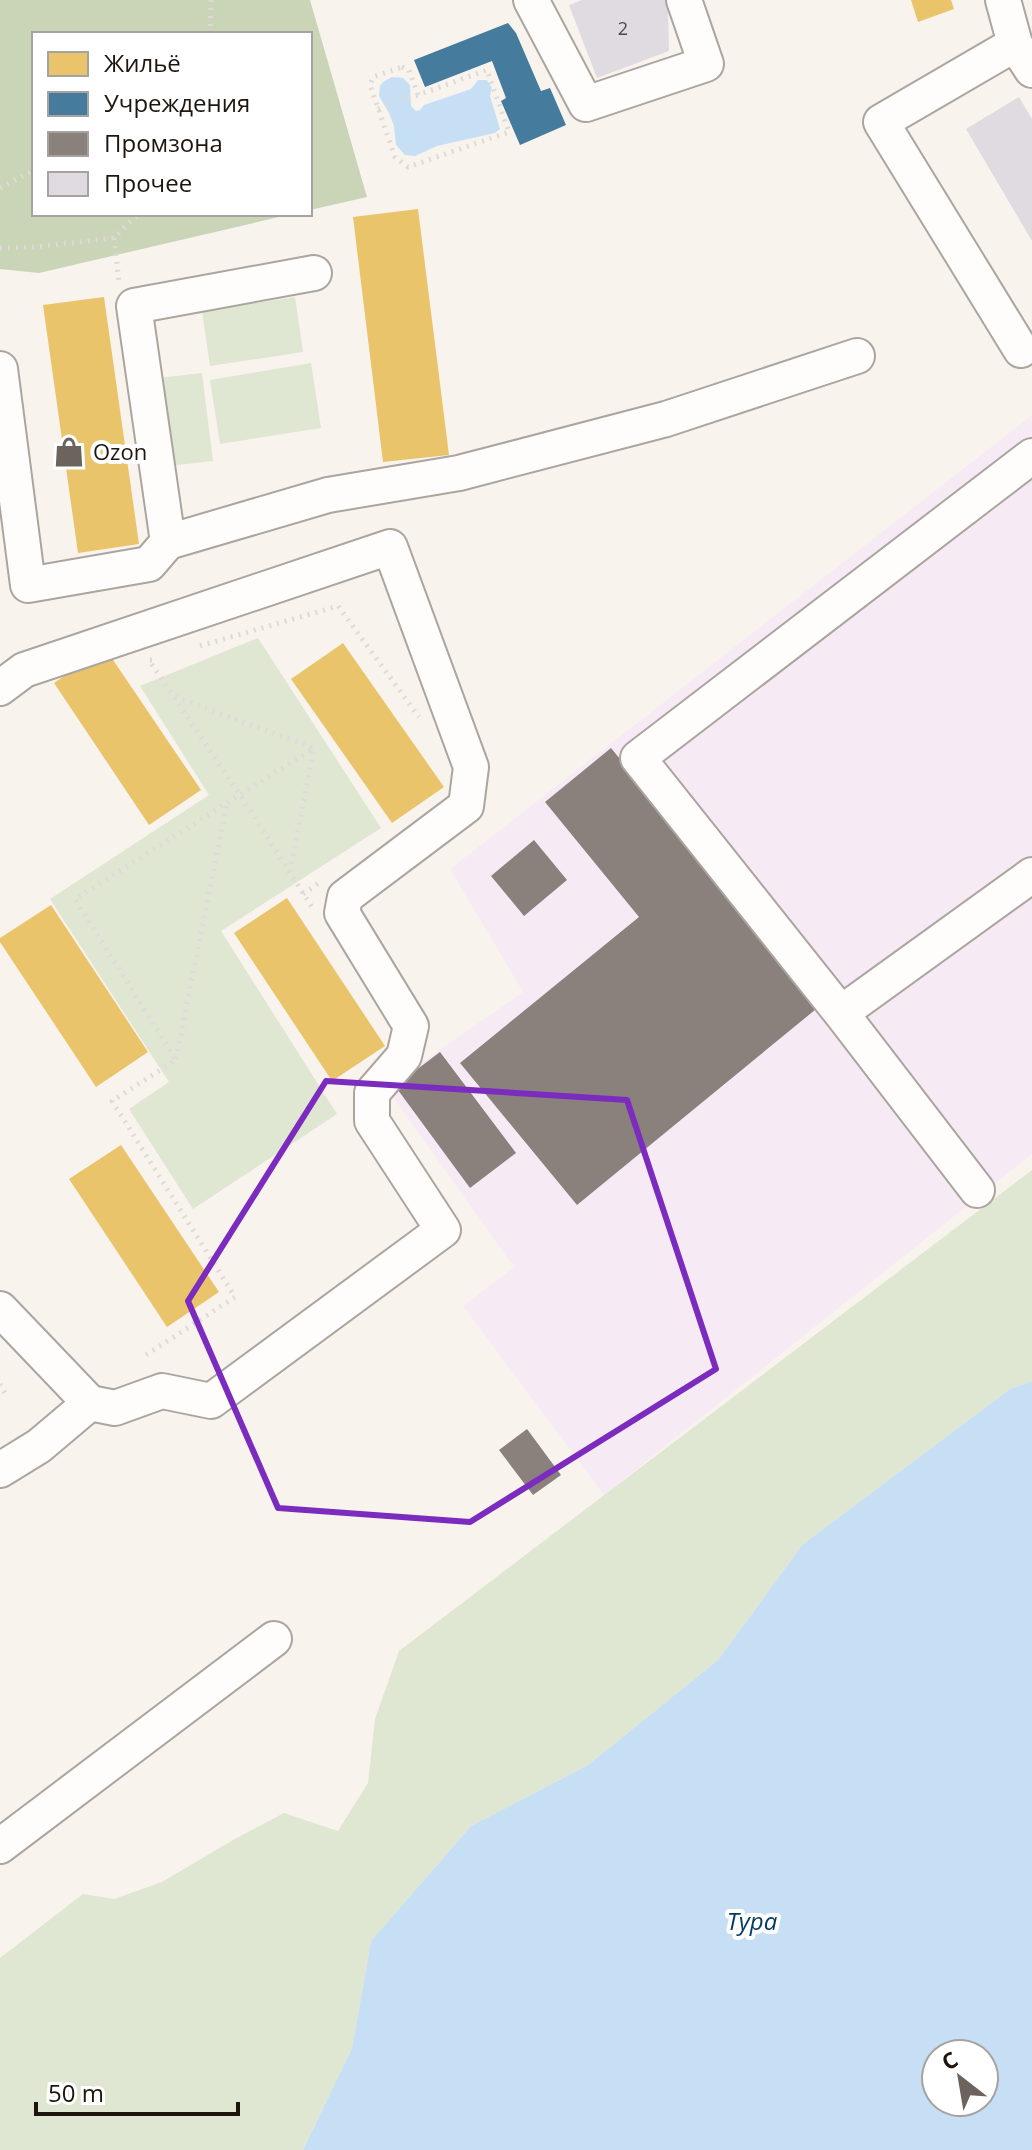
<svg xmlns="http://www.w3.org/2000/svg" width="1032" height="2150" viewBox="0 0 1032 2150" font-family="'Open Sans',sans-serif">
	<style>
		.industrial { fill: #f6ebf4 }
		.green { fill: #dfe6d1 }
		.forest { fill: #c9d5b6 }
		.water { fill: #c7dff5; fill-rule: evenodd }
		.homes { fill: #e9c46a }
		.public { fill: #457b9d }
		.industry { fill: #8a817c }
		.building { fill: #e0dae1 }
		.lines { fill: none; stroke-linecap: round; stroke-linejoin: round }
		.minor-casing { stroke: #aca59f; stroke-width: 38 }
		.path { stroke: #dddad9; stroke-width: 5; stroke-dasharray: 2 6; stroke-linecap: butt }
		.minor { stroke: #fefdfc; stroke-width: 34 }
		.marked { fill: none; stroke: #7b2cbf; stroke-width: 6; stroke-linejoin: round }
		.labels { text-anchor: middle; stroke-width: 8; stroke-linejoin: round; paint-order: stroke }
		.number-label { font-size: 18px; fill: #4e4743 }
		.poi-label { font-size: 22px; fill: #1e160e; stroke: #fff; text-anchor: start }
		.water-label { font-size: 24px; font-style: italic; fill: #033b61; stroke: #fff }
	</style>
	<rect width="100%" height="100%" fill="#f9f3ee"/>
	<path class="industrial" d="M1032,415V1154L604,1495L463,1306L514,1267L386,1087L523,992L450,869Z"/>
	<path class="green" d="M295,297L303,352L210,366L202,311Z
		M311,363L321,428L220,444L210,380Z
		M202,373L213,461L169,466L158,378Z
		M258,638L381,828L221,931L337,1114L193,1209L129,1109L169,1082L50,899L209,795L140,686Z
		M1032,1170V1381L1010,1389L803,1544L718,1660L588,1765L471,1826L371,1941L352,2048L303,2150H0V1958L83,1894L114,1899L162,1882L233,1840L284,1813L338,1831L368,1783L375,1719L399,1651Z"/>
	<path class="forest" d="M0,0H310L367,197L310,210V34H34V214H292L39,273L0,269Z"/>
	<path class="water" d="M392,77L403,78L410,85L411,106L416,111L420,110L424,105L471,89L478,80H487L492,88L490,96L500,129L495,133L437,146L415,156L405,155L396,145L394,126L389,113L379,96L380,86L383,82Z
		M1032,1381V2150H303L352,2048L371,1941L471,1826L588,1765L718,1660L803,1544L1010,1389ZM936,2054H984V2102H936Z"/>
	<path class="homes" d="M911,0H951L954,9L918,22Z
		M418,209L449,455L383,462L353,217Z
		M104,297L139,544L78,553L43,305Z
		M343,643L444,787L392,823L291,679Z
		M105,648L201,790L149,825L54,683Z
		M287,898L385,1046L332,1081L234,933Z
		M51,905L148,1052L96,1087L0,942V938Z
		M121,1145L219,1292L167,1327L69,1179Z"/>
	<path class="public" d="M508,23L516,33L541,91L550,88L566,125L520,145L501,101L506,98L492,61L425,87L414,60Z"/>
	<path class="industry" d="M611,748L821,1005L577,1205L460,1063L639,917L545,802Z
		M534,840L567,880L524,916L491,876Z
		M440,1052L516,1153L470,1188L395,1086Z
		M527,1429L561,1475L533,1495L499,1450Z"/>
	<path class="building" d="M582,0H666L668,7L669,51L597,78L569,5Z
		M1019,97L1032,119V241L966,129Z"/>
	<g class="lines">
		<g class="minor-casing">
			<path id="minor" d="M531,0L586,104L706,64L684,0
				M1003,0L1015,44L1032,70
				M1015,44L881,122L1021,350
				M0,369L28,585L149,564L168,542L134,306L314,273
				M168,542L328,495L459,473L666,419L857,356
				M0,688L24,670L390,547L471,767L466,806L345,897L342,913L411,1026L404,1056L372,1093V1121L443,1230L211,1401L162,1391L115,1408L90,1403L0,1309
				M841,1013L1032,875
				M977,1190L841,1013L638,758L1032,456
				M0,1470L39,1446L90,1403
				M0,1846L274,1639"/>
		</g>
		<path class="path" d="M210,34L211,0
			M402,67L409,70L418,95L487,70L509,132L408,167L395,157L370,85L373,77Z
			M378,109L418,95
			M0,188L34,170
			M114,238L119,282
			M0,248L33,247L114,238L138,214
			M200,646L338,606L419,717
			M152,660H149L240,795L312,907
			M175,697L314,748L290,871
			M303,894L319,883
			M176,1059L227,803
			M146,1355L235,1297L112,1101L176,1060L75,899L314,748
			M0,1384L8,1398"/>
		<use href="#minor" class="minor"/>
	</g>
	<path class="marked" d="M326,1081L627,1100L716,1369L470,1522L278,1508L188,1301Z"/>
	<defs>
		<g id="shop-bare" transform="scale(2.4)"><path d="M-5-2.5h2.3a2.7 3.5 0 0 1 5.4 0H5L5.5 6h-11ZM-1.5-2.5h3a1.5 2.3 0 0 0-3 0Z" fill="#6b635c" stroke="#fff" stroke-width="2.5" paint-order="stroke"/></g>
	</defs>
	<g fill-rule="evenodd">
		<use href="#shop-bare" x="69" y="452"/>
	</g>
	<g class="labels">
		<g class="number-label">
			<text x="623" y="35">2</text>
		</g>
		<g class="poi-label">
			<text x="93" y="460">Ozon</text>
		</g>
		<g class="water-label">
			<text x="752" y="1930">Тура</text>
		</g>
	</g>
	<rect x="32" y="32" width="280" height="184" fill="#ffffff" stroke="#a5a29f" stroke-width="2"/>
	<rect x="48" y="52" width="40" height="24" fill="#e9c46a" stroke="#a5a29f" stroke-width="2"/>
	<text x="104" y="72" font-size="24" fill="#1e160e">Жильё</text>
	<rect x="48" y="92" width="40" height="24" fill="#457b9d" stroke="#a5a29f" stroke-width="2"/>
	<text x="104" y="112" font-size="24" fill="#1e160e">Учреждения</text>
	<rect x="48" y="132" width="40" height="24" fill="#8a817c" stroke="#a5a29f" stroke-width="2"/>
	<text x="104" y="152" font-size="24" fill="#1e160e">Промзона</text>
	<rect x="48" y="172" width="40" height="24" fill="#e0dae1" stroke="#a5a29f" stroke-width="2"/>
	<text x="104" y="192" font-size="24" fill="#1e160e">Прочее</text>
	<g transform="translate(960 2078) rotate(329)"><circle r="38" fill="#ffffff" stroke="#a5a29f" stroke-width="2"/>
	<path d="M0-6L14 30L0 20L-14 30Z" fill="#6b635c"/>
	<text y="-12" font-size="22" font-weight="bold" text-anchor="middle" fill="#1e160e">С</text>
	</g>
	<path d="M36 2102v12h202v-12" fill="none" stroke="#1e160e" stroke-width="4"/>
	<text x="48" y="2102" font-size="24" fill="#1e160e" stroke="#ffffff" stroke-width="6" paint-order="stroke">50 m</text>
</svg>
